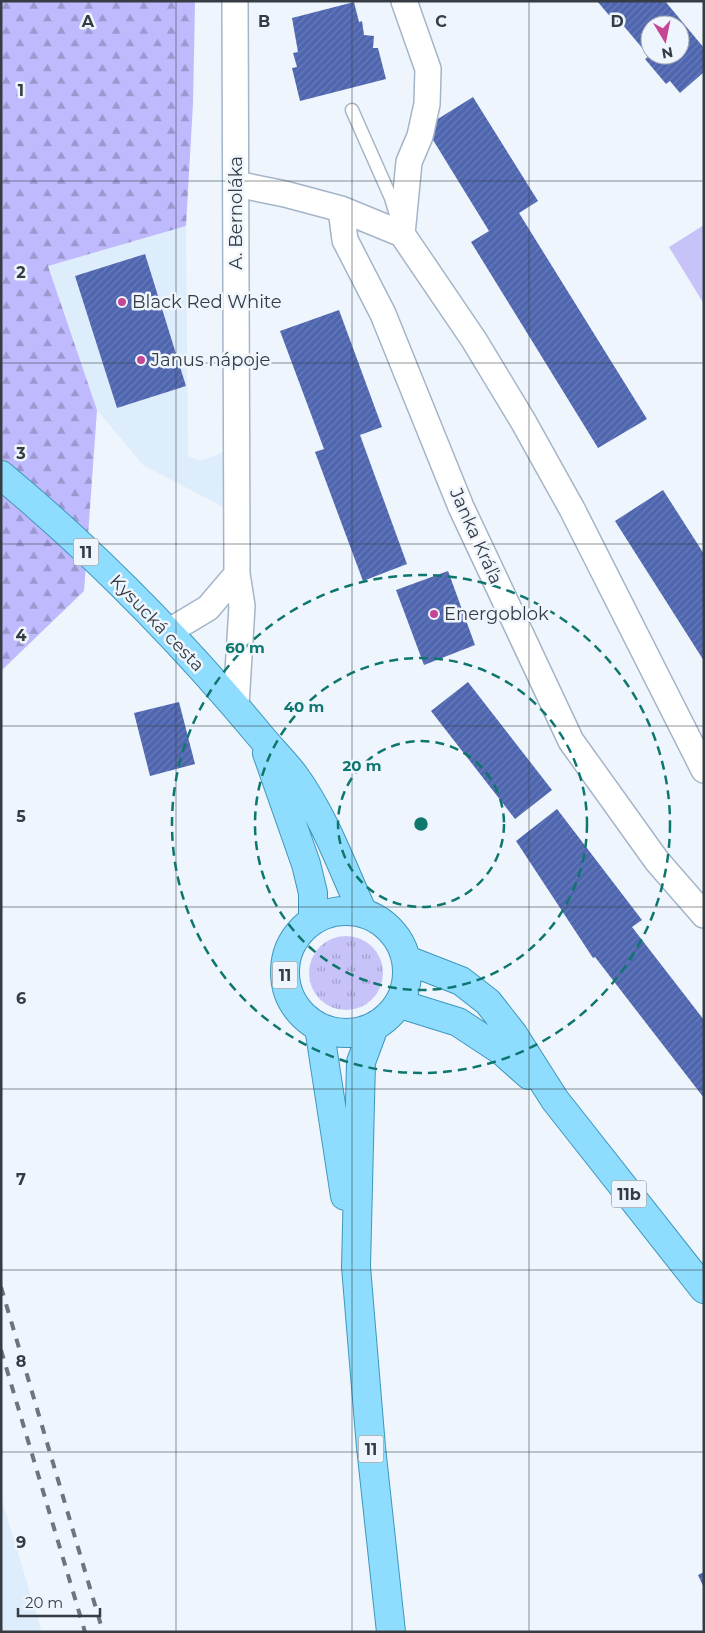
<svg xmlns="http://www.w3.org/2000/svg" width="705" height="1633" viewBox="0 0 705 1633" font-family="Montserrat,sans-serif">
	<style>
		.built { fill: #deedfc }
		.grass { fill: url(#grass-tufts) }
		.forest { fill: url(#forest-firs) }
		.pitch { fill: #c7c3f9 }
		.building { fill: url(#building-hatch); fill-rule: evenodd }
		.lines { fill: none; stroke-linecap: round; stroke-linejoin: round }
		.lane-casing { stroke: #a4b5c8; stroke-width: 15 }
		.street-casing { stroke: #a4b5c8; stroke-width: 28 }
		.primary-casing { stroke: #3f96bc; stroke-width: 30 }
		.lane { stroke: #fff; stroke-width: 12 }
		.street { stroke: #fff; stroke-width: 25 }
		.primary { stroke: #8fddfe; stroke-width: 28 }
		.rail { stroke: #6d747c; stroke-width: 4; stroke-dasharray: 9 9; stroke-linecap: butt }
		.grid { fill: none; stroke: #353c44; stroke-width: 1; stroke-opacity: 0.55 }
		.ring { fill: none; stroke: #0f766e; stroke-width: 2.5; stroke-dasharray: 9 6 }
		.poi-dot { fill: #c44694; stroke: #eef5fd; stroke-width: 2 }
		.labels { text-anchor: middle; stroke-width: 5; stroke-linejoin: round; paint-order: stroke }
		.shield { fill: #eef5fd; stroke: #6c747c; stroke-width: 1 }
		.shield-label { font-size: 16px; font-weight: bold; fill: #353c44 }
		.street-label { font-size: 18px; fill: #353c44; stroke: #eef5fd }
		.poi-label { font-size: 18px; fill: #353c44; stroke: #eef5fd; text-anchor: start }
		.grid-label { font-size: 16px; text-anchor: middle; font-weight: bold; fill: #353c44; stroke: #eef5fd; stroke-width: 5; stroke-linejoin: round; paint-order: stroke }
		.centre { fill: #0f766e; stroke: #eef5fd; stroke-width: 2.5 }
		.ring-label { font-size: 15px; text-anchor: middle; font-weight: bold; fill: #0f766e; stroke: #eef5fd; stroke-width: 5; stroke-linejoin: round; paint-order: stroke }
	</style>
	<defs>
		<pattern id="grass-tufts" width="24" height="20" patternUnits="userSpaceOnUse" patternTransform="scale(1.25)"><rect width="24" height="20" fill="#c7c3f9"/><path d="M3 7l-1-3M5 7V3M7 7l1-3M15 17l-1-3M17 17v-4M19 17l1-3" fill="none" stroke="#a2a0cb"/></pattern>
		<pattern id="forest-firs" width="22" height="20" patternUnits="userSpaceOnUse" patternTransform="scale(1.25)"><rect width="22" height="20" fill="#bfb9fe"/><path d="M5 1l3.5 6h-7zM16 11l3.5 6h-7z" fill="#9c98cf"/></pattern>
		<pattern id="building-hatch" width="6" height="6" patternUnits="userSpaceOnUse" patternTransform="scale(1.25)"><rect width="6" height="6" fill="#4e65b0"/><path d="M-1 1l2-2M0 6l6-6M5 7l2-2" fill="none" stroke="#6b7db6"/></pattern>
	</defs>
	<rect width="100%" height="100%" fill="#eef5fd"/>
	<path class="built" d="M186,226L188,456L200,461L224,452L223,507L143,465L97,410L48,266Z
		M1,1497L42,1632H1Z"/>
	<path class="grass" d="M309 973a37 37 0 1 1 74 0a37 37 0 1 1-74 0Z"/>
	<path class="forest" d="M1,1H195L193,103L186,226L48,266L97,410L84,591L1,671Z"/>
	<path class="pitch" d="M704,225V304L669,247Z"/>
	<path class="building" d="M597,1H665L704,48V72L680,93L670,81L666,84L645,59L649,56L622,24L619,27ZM650,25H680V55H650Z
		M354,2L359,22L362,21L364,35L374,36L373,48H378L386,79L300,101L292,68L297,67L293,53L298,52L292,18Z
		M473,97L538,201L519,213L647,419L598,448L471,242L489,231L425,127Z
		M145,254L186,386L117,408L75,276Z
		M339,310L382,427L360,435L407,564L363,581L315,452L324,449L280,331Z
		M663,490L704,554V661L615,521Z
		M448,571L475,645L424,665L396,590Z
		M468,682L552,790L515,819L431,711Z
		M179,702L195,764L150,776L134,713Z
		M557,809L642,920L632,927L704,1020V1098L595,957L593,958L516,841Z
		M704,1572V1588L698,1575Z"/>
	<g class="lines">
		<g class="lane-casing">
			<path id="lane" d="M352,110L391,198L397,218"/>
		</g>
		<g class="street-casing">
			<path id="street" d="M235,1L237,574L242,606L236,705
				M236,184L285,194L341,209L402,234L474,340L523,421L572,509L704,770
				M341,209L345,240L383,314L461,507L571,741L657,861L704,915
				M402,234L409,162L420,136L427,104L428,69L404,1
				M168,632L208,608L237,574"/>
		</g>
		<g class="primary-casing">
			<path id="primary" d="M1,475C96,554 183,643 262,738C272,750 284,762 294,775C324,816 342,867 363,913
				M267,753L306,864L313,893V920
				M285 972a61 61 0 1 1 122 0a61 61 0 1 1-122 0Z
				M407,960L461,981L488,1002L513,1034L555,1100L704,1289
				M400,1004L458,1022L502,1051L529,1075
				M319,1027L345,1196
				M374,1027L361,1062L356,1267L371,1447L391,1632"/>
		</g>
		<use href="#lane" class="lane"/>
		<use href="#street" class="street"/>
		<use href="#primary" class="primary"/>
		<path class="rail" d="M1,1287L103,1632
			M1,1350L85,1632"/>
	</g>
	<path class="grid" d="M176,1V1632M352,1V1632M529,1V1632M1,181H704M1,363H704M1,544H704M1,726H704M1,907H704M1,1089H704M1,1270H704M1,1452H704"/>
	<g class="ring">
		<circle cx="421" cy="824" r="83"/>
		<circle cx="421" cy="824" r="166"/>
		<circle cx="421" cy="824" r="249"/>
	</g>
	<g class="poi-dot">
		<circle cx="122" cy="302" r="5"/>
		<circle cx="141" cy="360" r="5"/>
		<circle cx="434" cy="614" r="5"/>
	</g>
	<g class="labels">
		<g class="shield">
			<rect x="73.5" y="538.5" width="25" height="27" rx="4"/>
			<rect x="272.5" y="961.5" width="25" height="27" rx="4"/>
			<rect x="611.5" y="1180.5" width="35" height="27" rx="4"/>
			<rect x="358.5" y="1435.5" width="25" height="27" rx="4"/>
		</g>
		<g class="shield-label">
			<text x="86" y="558">11</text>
			<text x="285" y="981">11</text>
			<text x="629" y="1200">11b</text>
			<text x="371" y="1455">11</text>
		</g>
		<g class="street-label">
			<text transform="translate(236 213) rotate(-90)" y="6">A. Bernoláka</text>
			<text transform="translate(476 536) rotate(66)" y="6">Janka Kráľa</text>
			<text transform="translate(157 623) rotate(46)" y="6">Kysucká cesta</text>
		</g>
		<g class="poi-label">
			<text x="132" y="308">Black Red White</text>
			<text x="151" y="366">Janus nápoje</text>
			<text x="444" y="620">Energoblok</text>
		</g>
	</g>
	<g class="grid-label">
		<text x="88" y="27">A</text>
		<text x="264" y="27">B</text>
		<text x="441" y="27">C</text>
		<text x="617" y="27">D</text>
		<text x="21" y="96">1</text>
		<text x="21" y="278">2</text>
		<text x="21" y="459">3</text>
		<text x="21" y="641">4</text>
		<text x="21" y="822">5</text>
		<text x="21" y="1004">6</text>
		<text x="21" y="1185">7</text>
		<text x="21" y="1367">8</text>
		<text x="21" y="1548">9</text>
	</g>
	<circle cx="421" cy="824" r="8" class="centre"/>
	<g class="ring-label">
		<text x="245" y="653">60 m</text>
		<text x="304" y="712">40 m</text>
		<text x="362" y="771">20 m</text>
	</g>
	<rect width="705" height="1633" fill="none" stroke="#353c44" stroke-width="5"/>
	<g transform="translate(665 40) rotate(170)"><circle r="24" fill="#eef5fd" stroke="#a4abb3"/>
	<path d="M0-4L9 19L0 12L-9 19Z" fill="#c44694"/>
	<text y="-8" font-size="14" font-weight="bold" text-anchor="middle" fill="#353c44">N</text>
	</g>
	<path d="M18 1608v8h82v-8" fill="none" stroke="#353c44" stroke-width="2.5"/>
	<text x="25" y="1608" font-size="15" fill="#353c44" stroke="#eef5fd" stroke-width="4" paint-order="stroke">20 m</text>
</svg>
